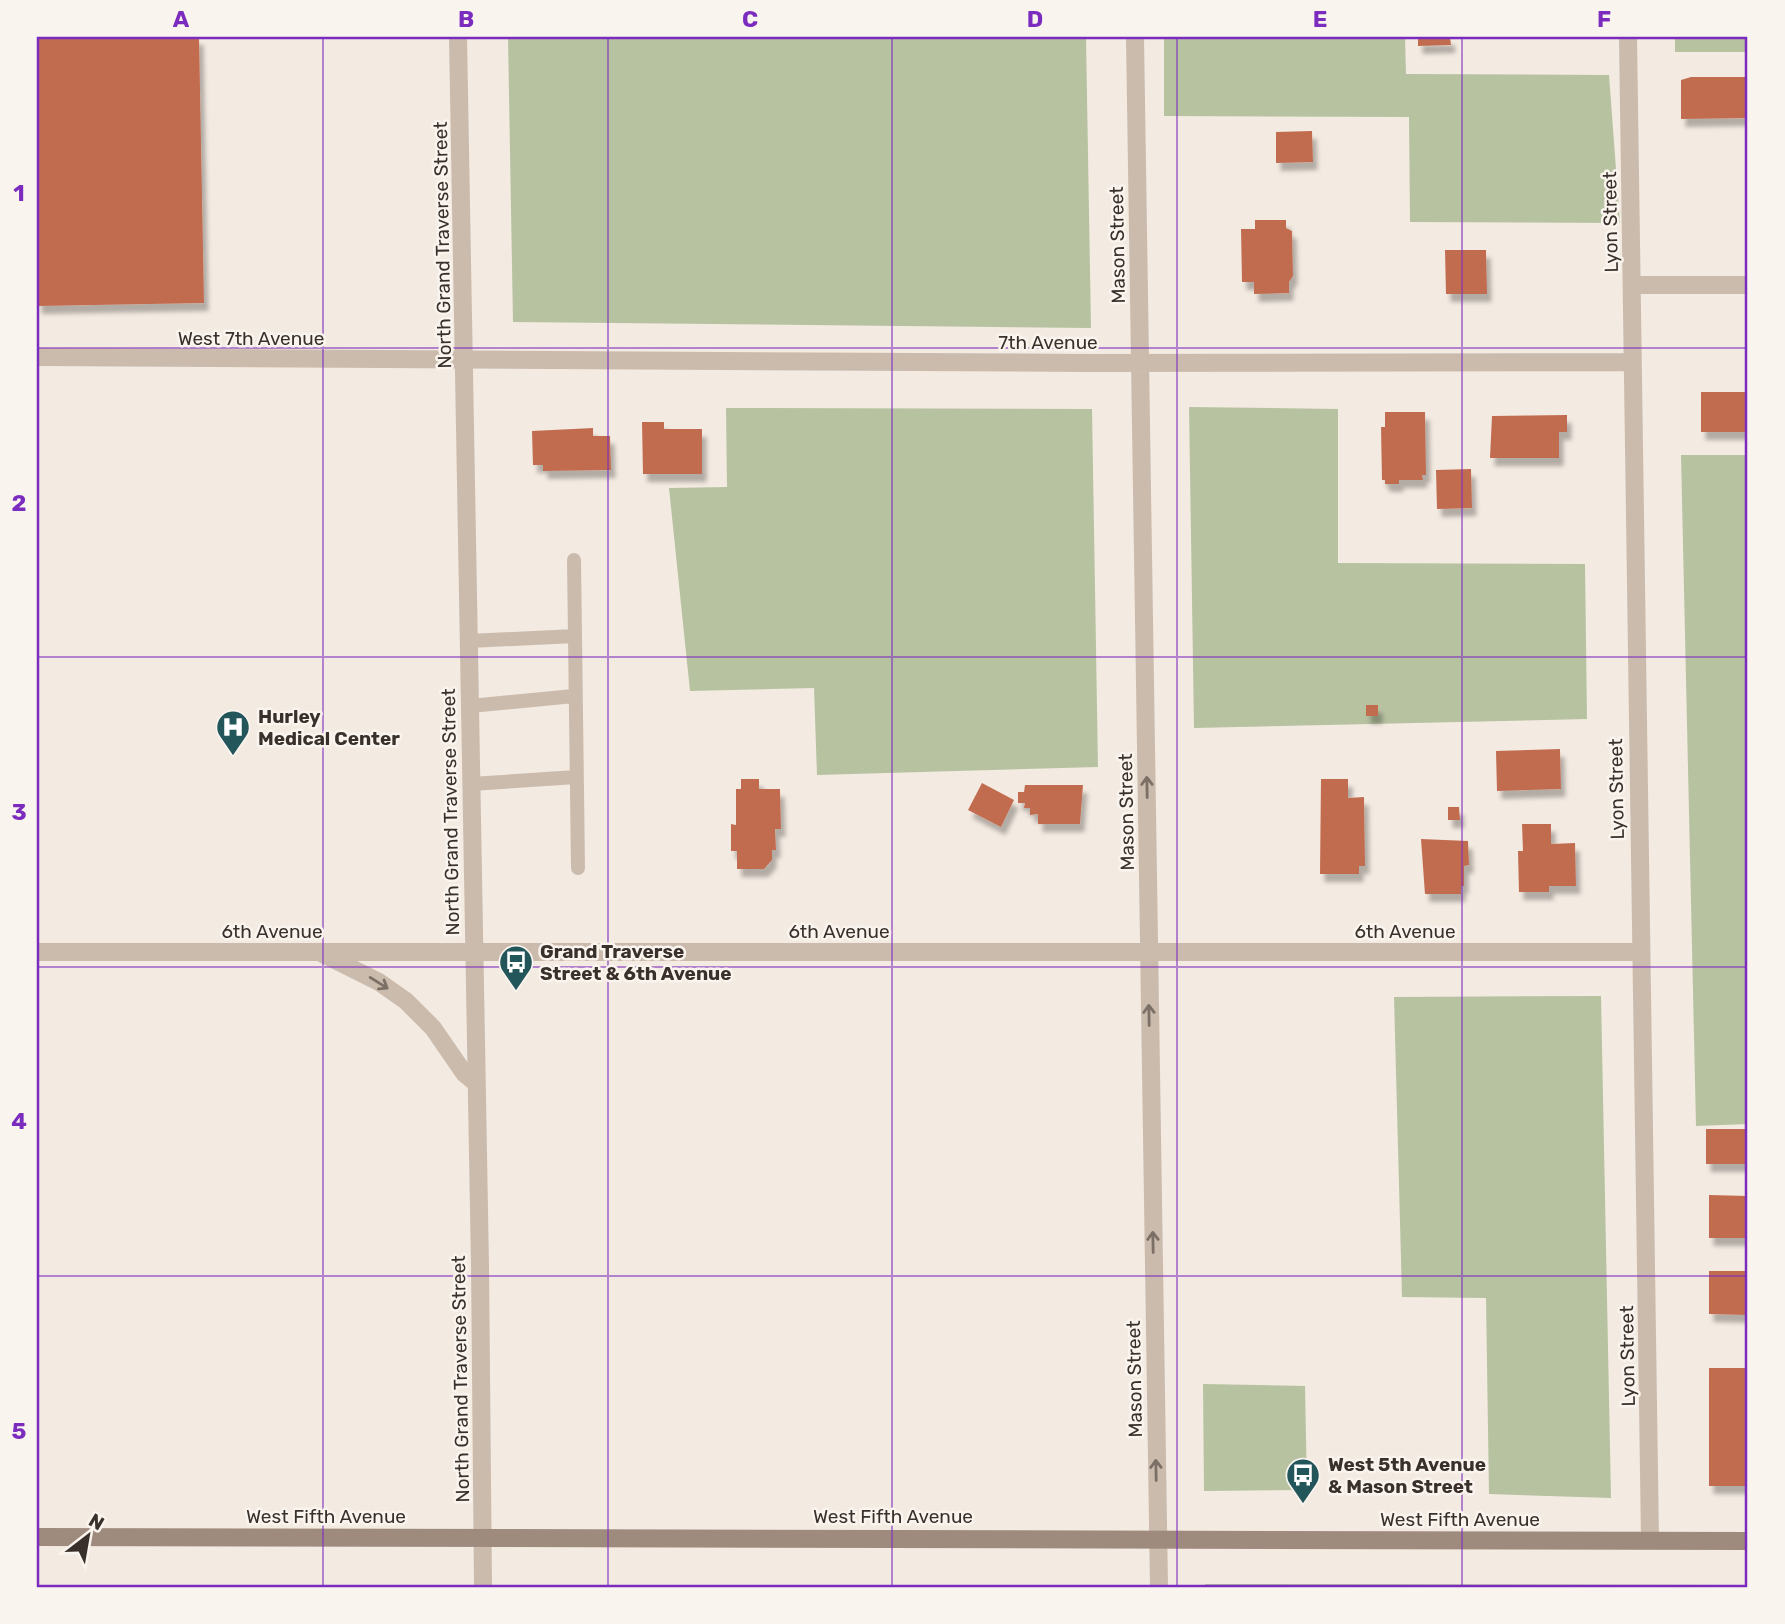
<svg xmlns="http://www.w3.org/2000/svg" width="1785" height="1624" viewBox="0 0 1785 1624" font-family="Rubik,sans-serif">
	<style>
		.green { fill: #b7c2a1 }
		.building { fill: #c26c50; filter: url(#shadow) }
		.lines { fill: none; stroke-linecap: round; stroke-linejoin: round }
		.service { stroke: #cbbbad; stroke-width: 14 }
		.minor { stroke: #cbbbad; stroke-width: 18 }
		.tertiary { stroke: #cbbbad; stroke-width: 18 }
		.secondary { stroke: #9f8a7e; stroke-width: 18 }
		.oneway { stroke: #7b6f66 }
		.grid { fill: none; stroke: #7b2cbf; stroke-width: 2; stroke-opacity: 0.55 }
		.labels { text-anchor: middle; stroke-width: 5; stroke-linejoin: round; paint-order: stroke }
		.street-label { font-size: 19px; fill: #3a302b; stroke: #faf4ee }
		.poi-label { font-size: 19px; font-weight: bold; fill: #3a302b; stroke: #faf4ee; text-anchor: start }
		.neatline { fill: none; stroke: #7b2cbf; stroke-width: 2.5 }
		.grid-label { font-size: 23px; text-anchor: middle; font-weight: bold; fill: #7b2cbf }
	</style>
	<defs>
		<filter id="shadow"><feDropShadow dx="4.5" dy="8" stdDeviation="2" flood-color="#0004"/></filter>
	</defs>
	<rect width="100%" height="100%" fill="#f3eae1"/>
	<path class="green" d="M508,37H1086L1091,328L513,322Z
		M1164,37H1405L1406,74L1609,75L1620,223L1410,222L1409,117L1164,116Z
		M1675,37H1748V52H1675Z
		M1189,407L1338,409V563L1585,564L1587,719L1194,728Z
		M726,408L1092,409L1098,767L817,775L814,688L690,691L669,488L727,487Z
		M1681,455H1748V1124L1696,1126Z
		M1601,996L1611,1498L1489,1494L1486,1298L1402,1297L1394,997Z
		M1203,1384L1305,1386L1307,1490L1204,1491Z
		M1205,1584L1748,1585V1587H1205Z"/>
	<path class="building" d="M37,37H199L204,303L37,306Z
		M1418,37H1450L1451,45L1418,46Z
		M1691,77H1746L1748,118L1681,119V80Z
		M1312,131L1313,162L1276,163V132Z
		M1255,220H1286V228L1292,231L1293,276L1289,282V293L1254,294V282H1242L1241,229H1255Z
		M1445,250H1486L1487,294H1446Z
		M1701,392H1748V432H1701Z
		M1385,412H1425L1426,475H1422L1423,480H1399V484H1385V480H1382L1381,427H1385Z
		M1567,415V432H1559V458H1490L1492,416Z
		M642,422H664V429H702V474H643Z
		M593,428V436H610L611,470L543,471V465H533L532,431Z
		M1471,469L1472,508L1437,509L1436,470Z
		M1366,705H1378V716H1366Z
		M1560,749L1561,789L1497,791L1496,751Z
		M741,779H759V789H780L781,829H775L776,850H772V860L764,869H737V851H731V824L736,825V789H741Z
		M1321,779H1348V798L1364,797L1365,866H1359V874H1320Z
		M982,783L1014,800L1001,827L968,810Z
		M1025,785H1083L1080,824H1038V814L1030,815V808H1024L1025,803H1018V792H1024Z
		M1448,807H1459L1460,820H1448Z
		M1522,824H1551V844L1575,843L1576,886H1549V892H1519L1518,851H1523Z
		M1421,839L1468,841L1469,865L1464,866V886H1461V894H1425Z
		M1706,1129H1748V1164H1706Z
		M1709,1195L1748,1196V1238H1709Z
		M1709,1271H1748V1315L1709,1314Z
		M1709,1368H1748V1486H1709Z"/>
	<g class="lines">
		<path class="service" d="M575,636L578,868
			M469,641L575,636L574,560
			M470,706L574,696
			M471,784L576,777"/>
		<path class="minor" d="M1135,37L1159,1587
			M1628,37L1650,1540
			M1632,285H1748
			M37,357L1087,363L1632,362
			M37,952H1640"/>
		<path class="tertiary" d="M458,37L480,1265L483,1587
			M319,952L379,982L406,1001L433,1028L464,1073L476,1083"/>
		<path class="secondary" d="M37,1537L1748,1541"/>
	</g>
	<defs><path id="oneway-shaft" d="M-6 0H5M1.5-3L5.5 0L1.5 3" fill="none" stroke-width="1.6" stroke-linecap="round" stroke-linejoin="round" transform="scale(1.75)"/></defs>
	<g class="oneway">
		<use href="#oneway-shaft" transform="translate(1147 787) rotate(-91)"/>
		<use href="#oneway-shaft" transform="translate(379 983) rotate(32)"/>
		<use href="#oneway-shaft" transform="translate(1149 1015) rotate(-91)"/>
		<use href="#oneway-shaft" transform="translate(1153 1242) rotate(-91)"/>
		<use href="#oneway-shaft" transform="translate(1156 1470) rotate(-91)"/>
	</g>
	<path class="grid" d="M323,37V1587M608,37V1587M892,37V1587M1177,37V1587M1462,37V1587M37,348H1748M37,657H1748M37,967H1748M37,1276H1748"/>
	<defs>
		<g id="hospital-pin" transform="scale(1.75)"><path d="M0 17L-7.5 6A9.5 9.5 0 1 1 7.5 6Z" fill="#22565a" stroke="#faf4ee"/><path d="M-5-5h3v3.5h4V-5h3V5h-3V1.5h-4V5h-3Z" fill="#fff"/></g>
		<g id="bus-pin" transform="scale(1.75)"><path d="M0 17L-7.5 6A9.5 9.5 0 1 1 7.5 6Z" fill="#22565a" stroke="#faf4ee"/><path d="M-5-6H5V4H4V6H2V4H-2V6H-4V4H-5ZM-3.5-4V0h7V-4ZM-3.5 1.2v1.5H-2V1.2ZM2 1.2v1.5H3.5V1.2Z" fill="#fff"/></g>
	</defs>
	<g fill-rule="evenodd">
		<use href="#hospital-pin" x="233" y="727"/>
		<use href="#bus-pin" x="516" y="962"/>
		<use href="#bus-pin" x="1303" y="1475"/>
	</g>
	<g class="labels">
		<g class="street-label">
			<text transform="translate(1610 222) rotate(-91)" y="7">Lyon Street</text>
			<text transform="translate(442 245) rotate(-91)" y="7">North Grand Traverse Street</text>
			<text transform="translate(1117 245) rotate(-91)" y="7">Mason Street</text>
			<text x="251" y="345">West 7th Avenue</text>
			<text x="1048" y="349">7th Avenue</text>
			<text transform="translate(1616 789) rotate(-91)" y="7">Lyon Street</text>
			<text transform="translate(450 812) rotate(-91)" y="7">North Grand Traverse Street</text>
			<text transform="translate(1126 812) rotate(-91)" y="7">Mason Street</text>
			<text x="272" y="938">6th Avenue</text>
			<text x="839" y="938">6th Avenue</text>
			<text x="1405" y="938">6th Avenue</text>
			<text transform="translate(1627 1356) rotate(-91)" y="7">Lyon Street</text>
			<text transform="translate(460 1379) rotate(-91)" y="7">North Grand Traverse Street</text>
			<text transform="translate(1134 1379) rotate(-91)" y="7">Mason Street</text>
			<text x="326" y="1523">West Fifth Avenue</text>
			<text x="893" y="1523">West Fifth Avenue</text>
			<text x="1460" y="1526">West Fifth Avenue</text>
		</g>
		<g class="poi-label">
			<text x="258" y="723">Hurley<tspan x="258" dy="22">Medical Center</tspan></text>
			<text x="540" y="958">Grand Traverse<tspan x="540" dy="22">Street &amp; 6th Avenue</tspan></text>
			<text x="1328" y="1471">West 5th Avenue<tspan x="1328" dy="22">&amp; Mason Street</tspan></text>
		</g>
	</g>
	<rect width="1785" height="1624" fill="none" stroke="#faf4ee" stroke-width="77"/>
	<g transform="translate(88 1536) rotate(31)" stroke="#faf4ee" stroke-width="5" paint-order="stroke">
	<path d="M0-5L12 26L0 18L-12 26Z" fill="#3a302b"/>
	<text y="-10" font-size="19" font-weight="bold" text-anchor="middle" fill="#3a302b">N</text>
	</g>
	<rect x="38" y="38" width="1708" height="1548" class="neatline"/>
	<g class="grid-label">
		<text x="181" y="27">A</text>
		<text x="466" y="27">B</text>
		<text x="750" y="27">C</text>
		<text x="1035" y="27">D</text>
		<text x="1320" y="27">E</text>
		<text x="1604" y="27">F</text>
		<text x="19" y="201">1</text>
		<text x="19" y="511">2</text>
		<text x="19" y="820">3</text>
		<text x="19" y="1129">4</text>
		<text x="19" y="1439">5</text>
	</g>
</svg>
